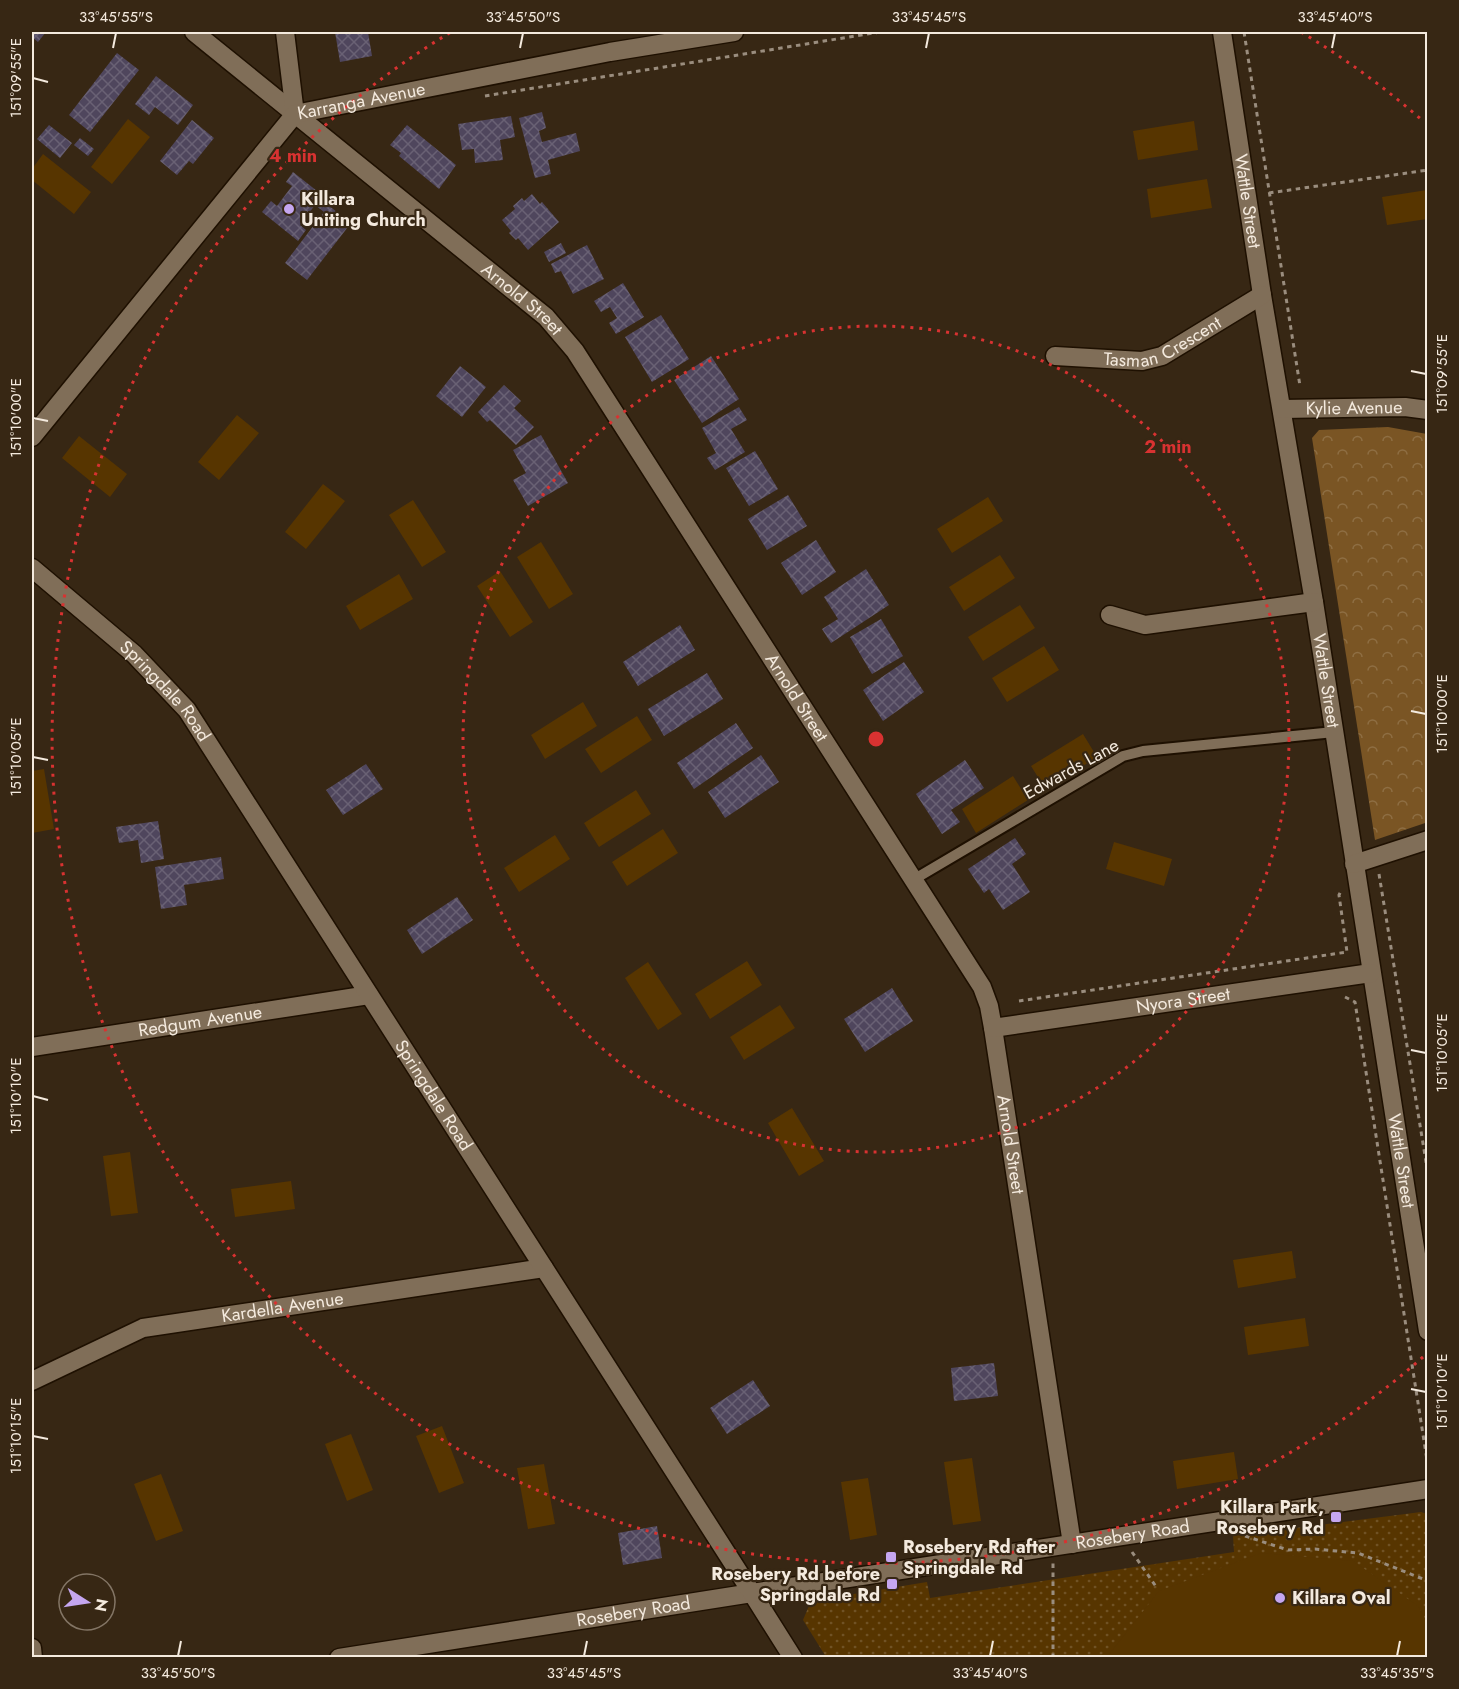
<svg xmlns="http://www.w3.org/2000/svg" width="1459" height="1689" viewBox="0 0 1459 1689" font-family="Jost,sans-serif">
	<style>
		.forest { fill: url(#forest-crowns) }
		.park { fill: url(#park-dots) }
		.pitch { fill: #573500 }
		.building { fill: url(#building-cross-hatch) }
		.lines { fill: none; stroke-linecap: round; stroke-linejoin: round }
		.lane-casing { stroke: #1e1001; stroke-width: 14 }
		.street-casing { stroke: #1e1001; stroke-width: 21 }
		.secondary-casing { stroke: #1e1001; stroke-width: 21 }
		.path { stroke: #9a8d7e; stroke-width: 3; stroke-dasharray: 4.5 4.5; stroke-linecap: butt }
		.lane { stroke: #806e58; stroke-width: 10 }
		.street { stroke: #806e58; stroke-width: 18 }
		.secondary { stroke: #806e58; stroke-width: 18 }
		.ticks { fill: none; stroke: #f4eade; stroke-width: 2 }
		.ring { fill: none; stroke: #d83231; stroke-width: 3; stroke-dasharray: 3 6 }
		.poi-dot { fill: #c5a6f0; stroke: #372714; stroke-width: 2 }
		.labels { text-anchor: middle; stroke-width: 4.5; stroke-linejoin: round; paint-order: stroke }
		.street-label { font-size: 18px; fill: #f4eade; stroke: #372714 }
		.poi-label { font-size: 18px; font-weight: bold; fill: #f4eade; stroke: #372714; text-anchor: start }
		.centre { fill: #d83231; stroke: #372714; stroke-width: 3 }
		.ring-label { font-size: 18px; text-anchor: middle; font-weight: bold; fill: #d83231; stroke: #372714; stroke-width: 4.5; stroke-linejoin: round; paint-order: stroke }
		.neatline { fill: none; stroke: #f4eade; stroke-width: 2 }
		.ticks-label { font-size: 15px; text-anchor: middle; fill: #f4eade }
	</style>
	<defs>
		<pattern id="forest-crowns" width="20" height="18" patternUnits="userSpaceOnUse" patternTransform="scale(1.5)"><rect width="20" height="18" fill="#7a5524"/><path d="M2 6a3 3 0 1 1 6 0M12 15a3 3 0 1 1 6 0" fill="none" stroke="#8e6e43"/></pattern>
		<pattern id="park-dots" width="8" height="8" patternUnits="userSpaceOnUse" patternTransform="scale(1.5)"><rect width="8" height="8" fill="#573500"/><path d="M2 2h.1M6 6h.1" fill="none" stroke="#705225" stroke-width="1.8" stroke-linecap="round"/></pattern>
		<pattern id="building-cross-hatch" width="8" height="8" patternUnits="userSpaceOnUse" patternTransform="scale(1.5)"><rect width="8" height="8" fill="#4f465d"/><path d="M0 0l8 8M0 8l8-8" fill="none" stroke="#696174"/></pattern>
	</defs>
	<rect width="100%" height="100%" fill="#372714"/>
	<path class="forest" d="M1388,427L1427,434L1428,822L1375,840L1312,438L1319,430Z"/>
	<path class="park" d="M1421,1512L1427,1514V1657H826L803,1620L811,1601L927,1582L930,1598L1234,1552L1233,1536Z"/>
	<path class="pitch" d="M128,119L150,137L112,184L91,167Z
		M1194,121L1198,150L1138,160L1133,131Z
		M43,154L91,192L74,214L32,180V169Z
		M1207,179L1212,208L1151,218L1147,189Z
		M1427,190V219L1387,225L1382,197Z
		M237,415L259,433L219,480L198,462Z
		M79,436L127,474L110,497L62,458Z
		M323,484L345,501L306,549L285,532Z
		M988,497L1003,521L952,553L937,529Z
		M413,500L446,552L422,567L389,515Z
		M541,542L573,594L549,609L517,557Z
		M1000,555L1015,578L964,611L949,587Z
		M500,571L533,622L510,637L477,586Z
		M399,574L413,599L360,630L346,606Z
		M1020,605L1035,628L983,661L968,637Z
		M1044,646L1059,670L1007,702L992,678Z
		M583,702L597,726L545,759L531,735Z
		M637,716L652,740L601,773L585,749Z
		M1083,734L1097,757L1046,790L1031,766Z
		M44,769L54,829L32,833V771Z
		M1013,776L1028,800L976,833L962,809Z
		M636,790L651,814L599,847L584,823Z
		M663,829L678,853L627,886L612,862Z
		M555,835L570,859L519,892L504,868Z
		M1114,842L1172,859L1164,886L1106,869Z
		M747,961L762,985L710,1019L695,994Z
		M648,962L682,1014L658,1030L625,978Z
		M780,1005L795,1028L744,1060L730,1037Z
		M792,1108L824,1161L799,1176L768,1123Z
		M130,1152L138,1213L111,1216L103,1156Z
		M291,1181L295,1209L235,1217L231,1189Z
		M1292,1251L1296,1278L1238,1288L1233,1260Z
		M1305,1318L1309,1346L1248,1355L1244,1327Z
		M442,1426L464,1483L439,1493L416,1436Z
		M351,1434L373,1490L347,1501L325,1444Z
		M1234,1452L1238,1479L1177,1489L1173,1461Z
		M972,1458L981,1521L953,1525L944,1462Z
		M544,1464L555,1524L528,1529L517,1468Z
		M161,1474L183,1531L156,1541L134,1484Z
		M868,1478L877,1535L850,1540L841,1482Z
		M1261,1553L1353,1561L1418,1606L1427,1622V1657H1107L1159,1591Z"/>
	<path class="building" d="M32,32H46L38,42L32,37Z
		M335,32H368L372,56L340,62Z
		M117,53L139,70L90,132L69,115Z
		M156,76L193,105L178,125L155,107L149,115L135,104Z
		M542,112L546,128L539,131L542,142L576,133L580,151L548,160L551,174L535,178L519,118Z
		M511,116L515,137L500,140L503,160L475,163L474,149L462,150L458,124Z
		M192,120L214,138L193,164L189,161L177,175L160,161Z
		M49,125L72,143L60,158L37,139Z
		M407,125L456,165L439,189L399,156L401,153L390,145Z
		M80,138L94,149L88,156L74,145Z
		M293,172L331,202L328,205L351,223L307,280L285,263L324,212L315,205L300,225L306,230L298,241L262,212L271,201L277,206L292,186L286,182Z
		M532,194L540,204L542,202L559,222L528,250L518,238L516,240L509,233L511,231L502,220L515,209L513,206L522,198L524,201Z
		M561,243L566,253L549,262L544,252Z
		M587,245L604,279L573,294L561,271L555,273L551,264Z
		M623,283L644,317L616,334L609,323L617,318L610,307L601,312L594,301Z
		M661,315L689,359L652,382L625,337Z
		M711,356L739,399L702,423L674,380Z
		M460,366L486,387L462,417L436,396Z
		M504,385L521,401L514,408L534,427L516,445L490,420L487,422L478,412Z
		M739,407L747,420L731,429L745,452L715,470L707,458L716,453L702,428Z
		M541,435L568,483L528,506L513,480L526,473L513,450Z
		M755,451L778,489L749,506L726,468Z
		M788,495L807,526L767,550L748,519Z
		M816,540L836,572L802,595L781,563Z
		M866,569L889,605L831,643L822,629L838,619L824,597Z
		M881,619L903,656L872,674L850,637Z
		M680,625L695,650L638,686L623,662Z
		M904,662L924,692L883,721L863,690Z
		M707,673L723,699L664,736L648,709Z
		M736,723L753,748L694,789L677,763Z
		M761,755L779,782L725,818L708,792Z
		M965,760L984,788L951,810L960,822L942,834L916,794Z
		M366,764L383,789L343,815L326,790Z
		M158,821L164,859L141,863L138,840L119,843L116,827Z
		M1015,838L1026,854L1012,864L1030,892L1003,910L989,889L984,893L968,869Z
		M221,857L224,879L184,885L187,905L161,909L155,867Z
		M457,897L473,920L422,954L407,930Z
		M892,988L913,1021L865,1052L844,1019Z
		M994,1363L998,1396L954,1401L951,1368Z
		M753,1380L770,1406L727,1434L710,1408Z
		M657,1526L662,1558L623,1565L618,1533Z"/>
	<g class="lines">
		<g class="lane-casing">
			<path id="lane" d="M913,880L1123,756L1143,751L1334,732"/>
		</g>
		<g class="street-casing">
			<g id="street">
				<path id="s1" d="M194,32L546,317L575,351L982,987L989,1006L993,1028L1072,1544"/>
				<path d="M285,32L295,114"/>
				<path id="s2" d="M1222,32L1262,295L1314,602L1428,1331"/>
				<path id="s3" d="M1055,356L1142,361L1162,356L1262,295"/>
				<path id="s4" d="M1282,409L1405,407L1428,410"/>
				<path id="s5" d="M32,437L295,114L610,52L734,32"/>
				<path d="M1110,615L1145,625L1314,602"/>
				<path d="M1354,864L1428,840"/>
				<path id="s6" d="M993,1028L1371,973"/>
				<path id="s7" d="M32,1047L369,995"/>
				<path id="s8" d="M32,1381L143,1328L544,1268"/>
				<path d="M32,1648L33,1658"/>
				<path id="s9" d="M339,1658L752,1593L793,1658"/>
			</g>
		</g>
		<g class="secondary-casing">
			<g id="secondary">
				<path id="s10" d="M32,568L134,654L187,710L752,1593L1428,1489"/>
			</g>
		</g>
		<path class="path" d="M1244,32L1300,386
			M485,96L880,32
			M1269,193L1428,170
			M1379,874L1428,1174
			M1345,997L1355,1002L1427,1460
			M1019,1001L1347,952L1339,895L1342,889
			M1245,1536L1288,1550L1315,1549L1358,1553L1428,1581
			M1132,1552L1157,1588
			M1053,1658V1563"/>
		<use href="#lane" class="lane"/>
		<use href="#street" class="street"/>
		<use href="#secondary" class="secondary"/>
	</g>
	<path class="ticks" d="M113,48L116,33M520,48L523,33M926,48L929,33M1332,48L1335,33M33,78L48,82M1411,371L1426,374M33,418L48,421M1411,711L1426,714M33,757L48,760M1411,1050L1426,1053M33,1096L48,1100M1411,1389L1426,1392M33,1436L48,1439M178,1656L181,1641M584,1656L587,1641M990,1656L993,1641M1397,1656L1400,1641"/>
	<g class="ring">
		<circle cx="876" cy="739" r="413"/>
		<path d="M1423 1357A825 825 0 1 1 451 32M1301 32A825 825 0 0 1 1423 121"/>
	</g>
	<g class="poi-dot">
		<circle cx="289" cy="209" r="6"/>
		<rect x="1330" y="1511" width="12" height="12" rx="3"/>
		<rect x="885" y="1551" width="12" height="12" rx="3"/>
		<rect x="886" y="1578" width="12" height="12" rx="3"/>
		<circle cx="1280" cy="1598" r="6"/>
	</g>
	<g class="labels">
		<g class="street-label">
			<text dy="6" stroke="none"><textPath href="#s5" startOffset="484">Karranga Avenue</textPath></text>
			<text dy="6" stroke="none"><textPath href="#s2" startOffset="171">Wattle Street</textPath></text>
			<text dy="6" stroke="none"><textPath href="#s1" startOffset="423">Arnold Street</textPath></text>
			<text dy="6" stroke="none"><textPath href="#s3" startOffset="112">Tasman Crescent</textPath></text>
			<text dy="6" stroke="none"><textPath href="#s4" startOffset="72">Kylie Avenue</textPath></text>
			<text dy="6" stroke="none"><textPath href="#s2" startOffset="657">Wattle Street</textPath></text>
			<text dy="6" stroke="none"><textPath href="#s10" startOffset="182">Springdale Road</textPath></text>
			<text dy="6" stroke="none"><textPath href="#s1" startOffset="909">Arnold Street</textPath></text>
			<text transform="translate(1071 769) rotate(-29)" y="6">Edwards Lane</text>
			<text dy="6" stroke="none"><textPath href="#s6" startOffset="192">Nyora Street</textPath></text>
			<text dy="6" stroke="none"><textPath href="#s7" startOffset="170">Redgum Avenue</textPath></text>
			<text dy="6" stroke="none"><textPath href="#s10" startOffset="668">Springdale Road</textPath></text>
			<text dy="6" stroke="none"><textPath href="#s1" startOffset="1413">Arnold Street</textPath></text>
			<text dy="6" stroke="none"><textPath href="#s2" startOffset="1143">Wattle Street</textPath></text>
			<text dy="6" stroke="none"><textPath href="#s8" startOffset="264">Kardella Avenue</textPath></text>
			<text dy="6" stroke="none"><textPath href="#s10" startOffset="1644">Rosebery Road</textPath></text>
			<text dy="6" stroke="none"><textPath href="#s9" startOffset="298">Rosebery Road</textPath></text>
		</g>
		<g class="poi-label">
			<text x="301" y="205">Killara<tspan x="301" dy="21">Uniting Church</tspan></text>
			<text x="1324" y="1513" text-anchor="end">Killara Park,<tspan x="1324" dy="21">Rosebery Rd</tspan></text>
			<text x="903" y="1553">Rosebery Rd after<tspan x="903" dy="21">Springdale Rd</tspan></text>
			<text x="880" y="1580" text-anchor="end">Rosebery Rd before<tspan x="880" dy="21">Springdale Rd</tspan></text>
			<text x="1292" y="1604">Killara Oval</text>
		</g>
	</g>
	<circle cx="876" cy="739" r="9" class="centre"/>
	<g class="ring-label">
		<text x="293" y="162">4 min</text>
		<text x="1168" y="453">2 min</text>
	</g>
	<rect width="1459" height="1689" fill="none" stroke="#372714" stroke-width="66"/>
	<g transform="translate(87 1602) rotate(102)"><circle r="28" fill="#372714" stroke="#837565" stroke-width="1.5"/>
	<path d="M0-4.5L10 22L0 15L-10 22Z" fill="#c5a6f0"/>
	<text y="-9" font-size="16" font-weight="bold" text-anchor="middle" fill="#f4eade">N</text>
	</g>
	<rect x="33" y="33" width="1393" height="1623" class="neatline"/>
	<g class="ticks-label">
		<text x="116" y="22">33°45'55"S</text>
		<text x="523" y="22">33°45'50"S</text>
		<text x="929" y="22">33°45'45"S</text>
		<text x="1335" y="22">33°45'40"S</text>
		<text transform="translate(16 78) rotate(-90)" y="5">151°09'55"E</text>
		<text transform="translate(1442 374) rotate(-90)" y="5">151°09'55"E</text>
		<text transform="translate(16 418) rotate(-90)" y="5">151°10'00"E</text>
		<text transform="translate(1442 714) rotate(-90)" y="5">151°10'00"E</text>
		<text transform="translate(16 757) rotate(-90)" y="5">151°10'05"E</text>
		<text transform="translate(1442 1053) rotate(-90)" y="5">151°10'05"E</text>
		<text transform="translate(16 1096) rotate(-90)" y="5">151°10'10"E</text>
		<text transform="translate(1442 1392) rotate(-90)" y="5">151°10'10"E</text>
		<text transform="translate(16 1436) rotate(-90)" y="5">151°10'15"E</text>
		<text x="178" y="1678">33°45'50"S</text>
		<text x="584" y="1678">33°45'45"S</text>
		<text x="990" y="1678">33°45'40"S</text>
		<text x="1397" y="1678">33°45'35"S</text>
	</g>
</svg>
